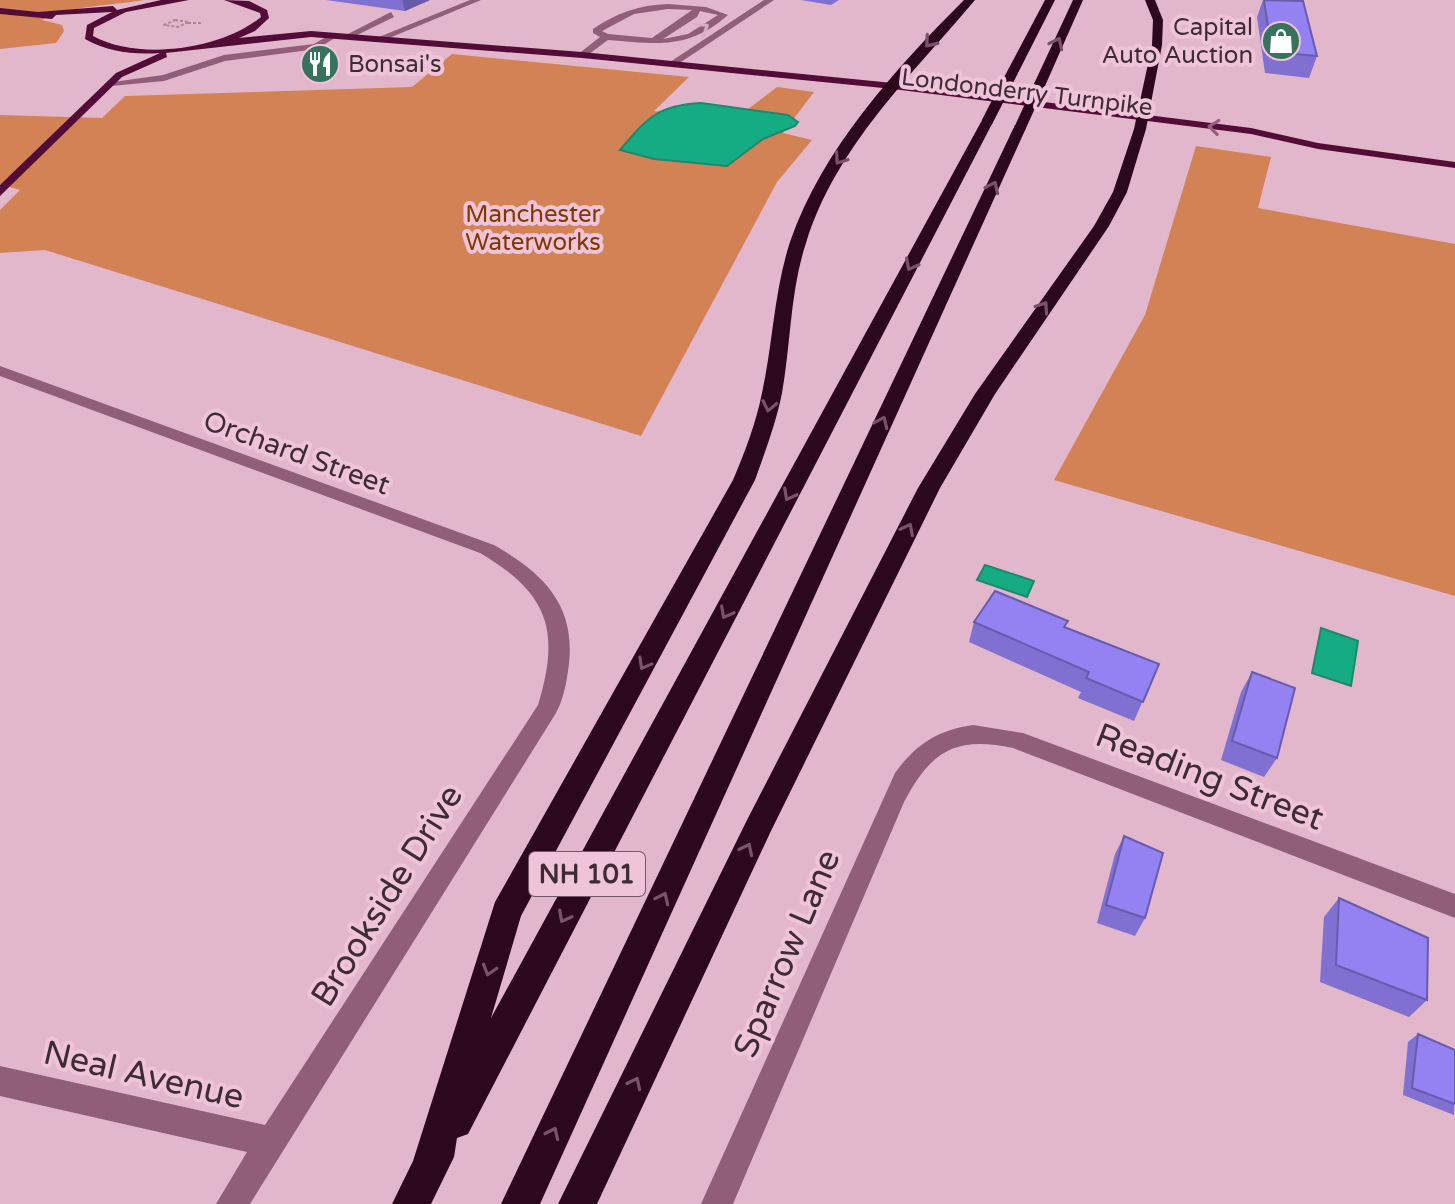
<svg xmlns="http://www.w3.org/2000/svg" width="1455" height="1204" viewBox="0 0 1455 1204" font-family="'Varela Round',sans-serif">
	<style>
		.green { fill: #d38256 }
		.water { fill: #15ac84; stroke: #21866c; stroke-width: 2 }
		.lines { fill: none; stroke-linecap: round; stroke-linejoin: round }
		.path { stroke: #ab8899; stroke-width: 2; stroke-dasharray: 3 2; stroke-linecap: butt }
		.minor { fill: #905e77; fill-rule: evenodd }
		.major { fill: #520c37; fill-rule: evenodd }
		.highway { fill: #2c081d; fill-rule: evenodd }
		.highway-bridge { stroke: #2c081d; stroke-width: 11 }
		.wall { fill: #7f70d1 }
		.shaded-wall { fill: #685baa }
		.building { fill: #9482f3; stroke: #685baa; stroke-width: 2 }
		.oneway { stroke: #dcafc5 }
		.oneway2 { stroke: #7a5368 }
		.oneway3 { stroke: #995e7f }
		.labels { text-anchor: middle; stroke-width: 8; stroke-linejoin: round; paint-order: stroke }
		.far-poi-label { font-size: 24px; fill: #3d2c34; stroke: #efc3d8; text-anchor: end }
		.far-street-label { font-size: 24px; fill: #3d2c34; stroke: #efc3d8 }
		.far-park-label { font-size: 24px; fill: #803701; stroke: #efc3d8 }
		.shield { fill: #efc3d8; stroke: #725965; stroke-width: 2 }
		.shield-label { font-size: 26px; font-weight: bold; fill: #3d2c34 }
		.street-label { font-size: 28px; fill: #3d2c34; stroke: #efc3d8 }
		.near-street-label { font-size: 34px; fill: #3d2c34; stroke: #efc3d8 }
	</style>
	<rect width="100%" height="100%" fill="#e2b6cb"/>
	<path class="green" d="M0,0H144C110,6 72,5 42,20L62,25L64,31L56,43L0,49Z
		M452,54L689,77L654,111L735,119L777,87L814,92L783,133L812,140L777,182L641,436L45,250L0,253V210L20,190L0,184V115L102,118L125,96L412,87Z
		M1196,146L1271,157L1258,208L1455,244V596L1054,480L1145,315Z"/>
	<path class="water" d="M701,103L788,115L798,122L795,126L763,139L727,166L654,159L620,150C647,118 658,105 701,103Z
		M985,565L1034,581L1027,597L977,580Z
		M1321,628L1358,641L1351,686L1312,673Z"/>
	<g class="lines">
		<path class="path" d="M175,20L189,22L178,27L164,25Z
			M188,23H203"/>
		<path class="minor" d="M470,0H481L382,41L374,39Z
			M764,0H774L675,66L667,64Z
			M668,4L706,7L728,15C688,50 657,44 608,40L585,57L577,55L600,37L593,33V29C617,13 638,5 668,4ZM668,9L692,10L652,38L608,34L602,31L634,14ZM700,11L718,15L688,34L663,39L697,17Z
			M391,12L394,17L349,39L342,37Z
			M331,34L338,36L317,49L225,61L164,81L111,86L106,83L163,75L224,55L314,44Z
			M0,366L494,545C545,574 578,607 568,671C566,685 563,700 556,713L250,1204H216L247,1152L0,1096V1066L265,1125L538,705C561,630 548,593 480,553L0,376Z
			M973,725L1023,733L1455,894V918L1013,748C955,736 931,751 904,802L733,1204H701L895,773C916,744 938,730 973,725Z"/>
		<path class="major" d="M161,0H189L126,12L94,28L93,36C138,61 221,50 261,17L260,13L224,0L249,1L267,10L269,18L255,31L239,38L311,31L582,52L893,83L1251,128L1318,143L1455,162V168L1318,149L1251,134L893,89L582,58L311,37L166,53L167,57L122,77L0,196V185L116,73L160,53C134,55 108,52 85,39L87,25L112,12L56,15L52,19L0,14V8L38,12L113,6L117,10Z"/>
		<path class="highway" d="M964,0H975C912,75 836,146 806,243C790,291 791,343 782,393C776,423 765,452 755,480L521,916L491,1018L981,122L987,118L993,122L468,1134L457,1138L454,1157L431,1204H392L413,1161L495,902L733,480C745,452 756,423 762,393C773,343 774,291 790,242C822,149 896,68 964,0Z
			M1045,0H1055L1013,83L1003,86L1001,83Z
			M1073,0H1083L1045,86L1035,89L1033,86Z
			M1145,0H1155L1163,20L1162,45L1146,129L1127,192L1109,226L995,394L940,488L770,833L597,1204H558L747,820L918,488L975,394L1094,226L1113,192L1134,129L1152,45L1153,20Z
			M1015,125L1026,128L540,1204H501Z"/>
		<path class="highway-bridge" d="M987,122L1007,83
			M1020,128L1039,86"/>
	</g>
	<path class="wall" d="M326,0H430L405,11Z
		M801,0H839L831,5Z
		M1263,0H1296L1317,56L1309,78L1265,73L1257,17Z
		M974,622L1066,627L1159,664L1134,721L1078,698L1081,692L969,642Z
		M1252,672L1277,758L1264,777L1221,760L1241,692Z
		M1124,836L1145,918L1135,936L1097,923L1115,854Z
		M1339,898L1427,1000L1409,1017L1320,982L1324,917Z
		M1418,1034L1455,1050L1454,1115L1403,1095L1408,1042Z"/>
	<path class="shaded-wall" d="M402,0H430L405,11Z"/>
	<path class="building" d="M1264,0L1303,1L1317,56L1272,52Z
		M995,591L1068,621L1064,627L1159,664L1143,702L1086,678L1089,672L974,622Z
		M1252,672L1295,688L1277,758L1232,741Z
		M1124,836L1163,853L1145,918L1106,905Z
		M1339,898L1428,938L1427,1000L1336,965Z
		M1418,1034L1455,1050V1104L1412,1088Z"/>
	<defs><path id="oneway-chevron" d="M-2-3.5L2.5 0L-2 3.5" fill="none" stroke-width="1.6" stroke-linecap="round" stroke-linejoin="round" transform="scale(2)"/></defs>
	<use class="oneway" href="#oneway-chevron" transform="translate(703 28) rotate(-33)"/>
	<g class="oneway2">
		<use href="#oneway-chevron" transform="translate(930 42) rotate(130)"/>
		<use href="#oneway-chevron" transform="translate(1057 43) rotate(-65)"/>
		<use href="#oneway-chevron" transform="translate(840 159) rotate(125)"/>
		<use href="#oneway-chevron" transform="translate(993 187) rotate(-65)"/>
		<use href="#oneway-chevron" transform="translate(911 265) rotate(118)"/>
		<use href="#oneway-chevron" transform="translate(1043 307) rotate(-56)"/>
		<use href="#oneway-chevron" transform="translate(769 406) rotate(102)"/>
		<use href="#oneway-chevron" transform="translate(882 422) rotate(-66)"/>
		<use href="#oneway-chevron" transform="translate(789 495) rotate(118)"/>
		<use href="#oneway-chevron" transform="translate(908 529) rotate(-63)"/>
		<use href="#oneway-chevron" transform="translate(726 613) rotate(118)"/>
		<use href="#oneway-chevron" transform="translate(644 664) rotate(119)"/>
		<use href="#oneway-chevron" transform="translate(747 849) rotate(-64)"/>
		<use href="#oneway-chevron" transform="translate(663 898) rotate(-65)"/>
		<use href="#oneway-chevron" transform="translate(564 917) rotate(118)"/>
		<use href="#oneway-chevron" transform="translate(489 970) rotate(107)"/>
		<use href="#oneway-chevron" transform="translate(635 1083) rotate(-64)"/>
		<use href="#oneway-chevron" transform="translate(553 1133) rotate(-65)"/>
	</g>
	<use class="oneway3" href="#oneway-chevron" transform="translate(1214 127) rotate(-173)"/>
	<defs>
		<g id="shop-disc" transform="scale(2)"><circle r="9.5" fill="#36725d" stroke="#efc3d8"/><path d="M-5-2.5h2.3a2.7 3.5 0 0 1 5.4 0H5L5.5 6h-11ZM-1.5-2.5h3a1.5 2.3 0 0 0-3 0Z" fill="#fff"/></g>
		<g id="restaurant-disc" transform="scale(2)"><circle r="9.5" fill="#36725d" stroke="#efc3d8"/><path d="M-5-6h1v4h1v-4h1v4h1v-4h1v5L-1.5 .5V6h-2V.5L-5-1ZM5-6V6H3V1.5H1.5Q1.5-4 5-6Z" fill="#fff"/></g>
	</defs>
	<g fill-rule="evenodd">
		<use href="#shop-disc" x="1281" y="41"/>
		<use href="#restaurant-disc" x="320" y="64"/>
	</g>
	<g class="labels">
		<g class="far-poi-label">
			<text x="1253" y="35">Capital<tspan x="1253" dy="28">Auto Auction</tspan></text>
			<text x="348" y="72" text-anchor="start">Bonsai's</text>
		</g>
		<g class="far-street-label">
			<text transform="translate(1027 92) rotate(7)" y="8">Londonderry Turnpike</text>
		</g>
		<g class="far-park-label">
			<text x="533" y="222">Manchester<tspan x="533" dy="28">Waterworks</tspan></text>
		</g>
		<rect class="shield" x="529" y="852" width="116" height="44" rx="6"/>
		<g class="shield-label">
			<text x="587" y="883">NH 101</text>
		</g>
		<g class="street-label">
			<text transform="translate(297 452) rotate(20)" y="10">Orchard Street</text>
		</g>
		<g class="near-street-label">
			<text transform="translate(1210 776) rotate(21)" y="12">Reading Street</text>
			<text transform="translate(386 895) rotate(-58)" y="12">Brookside Drive</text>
			<text transform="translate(786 953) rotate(-67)" y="12">Sparrow Lane</text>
			<text transform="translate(144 1074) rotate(13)" y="12">Neal Avenue</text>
		</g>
	</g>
</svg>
